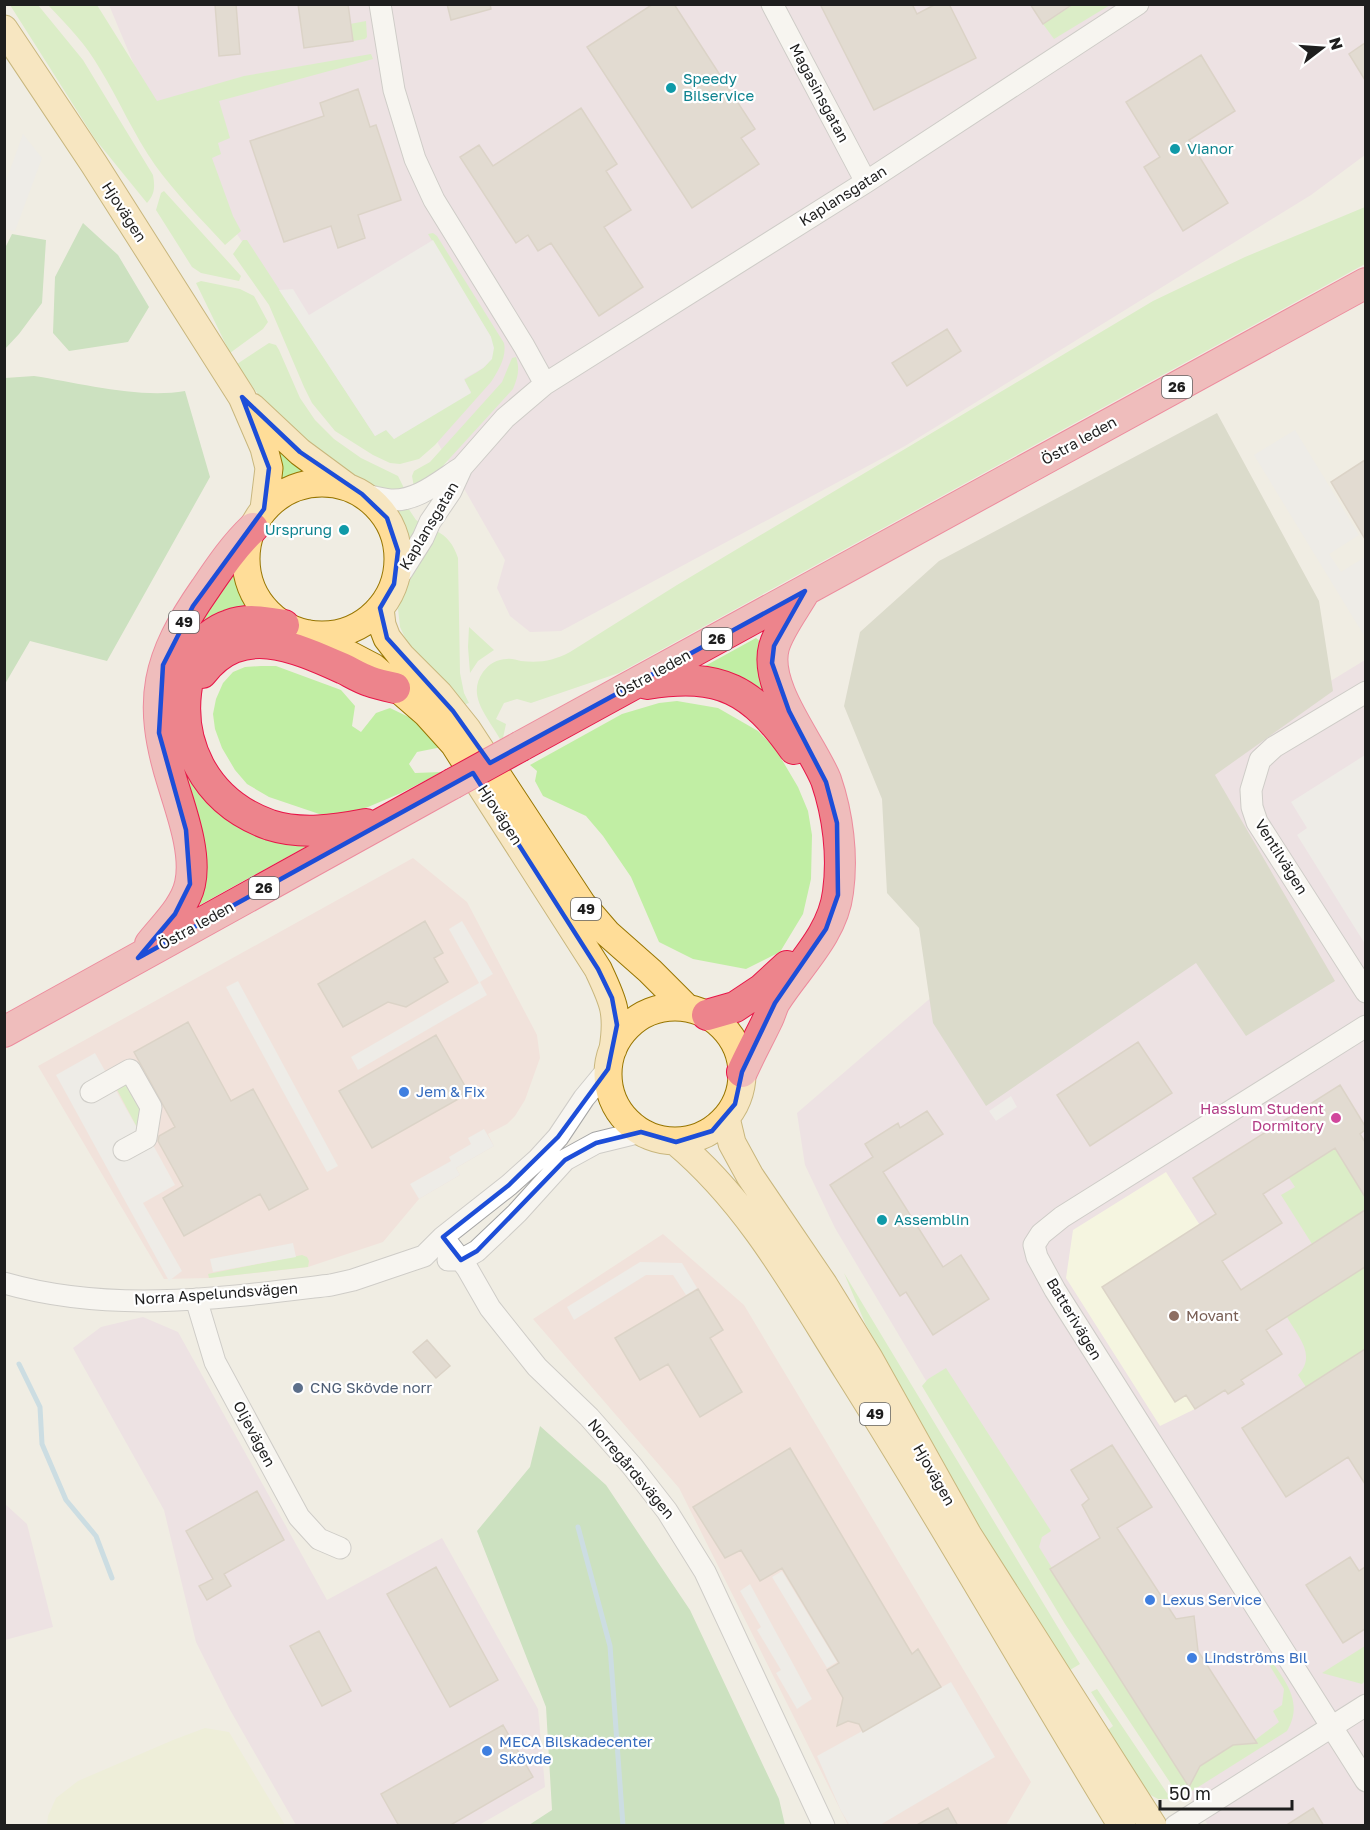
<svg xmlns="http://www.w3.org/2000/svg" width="1370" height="1830" viewBox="0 0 1370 1830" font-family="'Golos Text',sans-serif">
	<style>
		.commercial { fill: #f2d5d0 }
		.industrial { fill: #e9d4e3 }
		.education { fill: #fbffdc }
		.construction { fill: #c2c5ad }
		.farmland { fill: #eaf0cc }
		.grass { fill: #c1eea4 }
		.forest { fill: #a0d294 }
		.parking { fill: #eaeaea }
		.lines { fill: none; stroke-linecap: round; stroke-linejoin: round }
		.stream { stroke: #9fcbe1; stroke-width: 5 }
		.building { fill: #d0c6bb; stroke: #c2b4a4; stroke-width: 1.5 }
		.minor-casing { stroke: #a5a5a5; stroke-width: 23 }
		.major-casing { stroke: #977500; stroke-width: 29 }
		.highway-casing { stroke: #e71648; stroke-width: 32 }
		.minor { stroke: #fff; stroke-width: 21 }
		.major { stroke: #ffdd98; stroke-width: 27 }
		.highway { stroke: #ed848c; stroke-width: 30 }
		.highway-bridge-casing { stroke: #e71648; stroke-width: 32; stroke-linecap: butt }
		.highway-bridge { stroke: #ed848c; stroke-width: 30 }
		.marked { fill: none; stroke: #1d4ed8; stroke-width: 4.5; stroke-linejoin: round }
		.culture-dot { fill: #0f9aa8; stroke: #fff; stroke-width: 2 }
		.shop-dot { fill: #3f7fe0; stroke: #fff; stroke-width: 2 }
		.hotel-dot { fill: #d1479c; stroke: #fff; stroke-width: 2 }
		.education-dot { fill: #8d6e63; stroke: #fff; stroke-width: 2 }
		.service-dot { fill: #5c6f8a; stroke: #fff; stroke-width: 2 }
		.labels { text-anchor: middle; stroke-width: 4.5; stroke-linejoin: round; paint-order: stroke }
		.shield { fill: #fff; stroke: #626262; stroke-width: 1.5 }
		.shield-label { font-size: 14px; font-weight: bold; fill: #1e1e1e }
		.culture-label { font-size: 15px; fill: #0d838f; stroke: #fff; text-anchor: start }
		.street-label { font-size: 15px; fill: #1e1e1e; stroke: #fff }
		.shop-label { font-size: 15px; fill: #366cbe; stroke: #fff; text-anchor: start }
		.hotel-label { font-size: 15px; fill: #b23c85; stroke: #fff; text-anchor: end }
		.education-label { font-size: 15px; fill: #785e54; stroke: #fff; text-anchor: start }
		.service-label { font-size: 15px; fill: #4e5e75; stroke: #fff; text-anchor: start }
	</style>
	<rect width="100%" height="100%" fill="#f0ede3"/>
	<path class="commercial" d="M413,858L467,902L537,1035L540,1058L525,1100L515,1116L507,1124L488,1134L494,1146L456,1168L460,1175L419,1199L383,1242L308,1267L209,1278L164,1279L38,1066Z
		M663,1234L744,1305L1031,1782L1006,1825H848L679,1488L533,1319Z"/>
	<path class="industrial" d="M109,5H1365V155L1311,195L905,446L561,631L530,632L510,616L497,588L505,560L427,424L383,450L153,110Z
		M1365,660V1825H1208L1027,1550L835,1228L805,1165L797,1113L1221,748Z
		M143,1317L178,1332L327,1600L442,1538L538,1709L545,1787L479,1825H296L229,1708L196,1642L164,1510L73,1348L101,1327Z
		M5,1504L27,1524L53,1627L5,1640Z"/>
	<path class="education" d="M1166,1172L1282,1354L1242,1380L1244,1384L1228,1394L1225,1390L1195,1409L1160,1426L1066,1278L1073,1230Z"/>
	<path class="construction" d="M1217,413L1319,601L1333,691L1215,775L1335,981L1246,1036L1196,963L986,1106L933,1023L919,928L887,893L882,799L844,706L860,632L939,561Z"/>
	<path class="farmland" d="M205,1728L229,1732L285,1825H47L48,1816L56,1798L78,1781L173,1740Z"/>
	<path class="grass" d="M10,5H38L83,60L153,175C155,187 155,194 147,203L95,139Z
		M48,5H97L157,101L244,76L371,54L373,59L219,101L230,138L218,143L221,154L212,158L233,216L241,231L225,245C201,219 176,194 155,165C134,135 119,100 100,69C86,44 67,25 48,5Z
		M1073,5H1110L1054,39L1043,24Z
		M366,21L367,37L365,39L353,41L350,24Z
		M164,191L241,276L239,281L201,273L192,267L156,210L161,193Z
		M1365,207V264L619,673L531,703L517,699L504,703L496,719L506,724L503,738L500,739C488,717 466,696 483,672C489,664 497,659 507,659C511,658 516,660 521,661C540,663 553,661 570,652L677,585L1153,301L1245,257Z
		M433,233L437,236L504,343C507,357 498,371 491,382L435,445L419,459L400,464L390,463L373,455L335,431L312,403L304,387L269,305L233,254L243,240H247L375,436L387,429L394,439L471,392L464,380C487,366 494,366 491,337L428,234Z
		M201,281L240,289L254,296L268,322L263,329L230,353L196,283Z
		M269,343L276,345L279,350L300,398L315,420L334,439L361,458L398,476L405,490C397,490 389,491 382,489C354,484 296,437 276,415C261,400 249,382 237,364Z
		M516,357C520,369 518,377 513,389L440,469L414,487L412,476L414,471L430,462L502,382L512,358Z
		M279,443L314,472L290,478L279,484L275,449Z
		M408,508L416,520L421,523L408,544L404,530L394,510Z
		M435,530C448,537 453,544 458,558L460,673L464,693L469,703L463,705L407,642L400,627L398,609L401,593Z
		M237,559C239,578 245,594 255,610C230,611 211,619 195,638C146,693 169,779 227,818C254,836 286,842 318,840L189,911L200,882L201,864C186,789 146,718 181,642C195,612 218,586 237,559Z
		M469,627L494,650L478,661L470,673L468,647Z
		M756,638L761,642L781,710L704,671L705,666Z
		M261,666H276L341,690L355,706L352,726L361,732L376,713L390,708L417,721L442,747L417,752L409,764L415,773L442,772L401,793L368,807L331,818L269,797L247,784L235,770L222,748L215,729L213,714L216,699L223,683L233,672L245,667Z
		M677,701L718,708L758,731L775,748L798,787L808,811L812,835L811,879L803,914L780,952L746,969L693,959L659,942L631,877L603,836L586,816L543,796L535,781L537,771L530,765L622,714L659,703Z
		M124,1079L147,1111L141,1135L114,1084Z
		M1335,1148L1365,1197V1210L1312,1244L1281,1195L1295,1187L1289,1178Z
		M302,1255L307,1257L309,1261L308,1267L209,1278L208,1274Z
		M1365,1267V1349L1306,1387L1298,1375C1317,1355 1298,1337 1287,1317Z
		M844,1273L1080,1664L1070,1670L1044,1629L1024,1603L953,1484L865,1323Z
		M946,1368L1051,1531L1042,1537L1039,1547L1052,1568L1050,1569L1189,1786L1200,1766L1233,1745L1257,1743L1255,1740L1279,1722L1273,1711L1282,1705L1284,1689L1263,1655L1266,1653C1283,1679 1305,1700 1287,1731L1184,1796L1177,1793L1065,1624L922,1386L928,1379Z
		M1365,1646V1681L1362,1684L1322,1673Z
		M1097,1689L1171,1799H1158L1143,1791L1108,1730L1113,1726L1091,1692Z"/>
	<path class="forest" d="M83,223L118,255L149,307L128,342L69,351L53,333L55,277Z
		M12,234L46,240L42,303L19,334L5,349V248Z
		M34,376C80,383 139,399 185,391L210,477L107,661L30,641L5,684V378Z
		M540,1426L606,1485L690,1610L779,1799L785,1825H529L552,1810L546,1707L477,1531L530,1467Z"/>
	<path class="parking" d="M23,134L42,158L15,231L5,229V184Z
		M433,240L491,337L494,348L492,359L483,368L464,379L471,393L394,439L386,430L375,436L279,290L293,289L309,315Z
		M1295,430L1359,535L1329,554L1341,572L1365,557V637L1254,455Z
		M1365,755V944L1297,835L1307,828L1291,802Z
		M462,921L493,974L480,982L487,995L358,1070L351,1057L479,983L449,929Z
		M238,981L338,1166L327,1172L226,987Z
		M95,1053L141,1135L152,1143L175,1185L143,1203L182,1271L169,1281L56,1075Z
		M1011,1096L1017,1107L996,1121L989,1111Z
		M484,1129L494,1146L456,1168L460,1175L419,1199L410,1184L451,1161L449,1157L471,1144L468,1138Z
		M293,1243L296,1257L213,1272L210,1259Z
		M640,1262L682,1263L697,1288L686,1295L673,1275H646L574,1320L567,1307Z
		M782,1571L837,1662L827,1668L772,1577Z
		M750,1584L812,1699L797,1709L776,1673L781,1670L757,1630L761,1627L740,1591Z
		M951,1682L995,1757L880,1825L850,1826L841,1811L817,1756Z"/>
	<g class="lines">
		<path class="stream" d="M19,1364L40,1407L42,1444L66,1500L96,1536L112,1578
			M578,1527L610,1646L623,1826"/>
	</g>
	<path class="building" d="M215,4H236L240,54L219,56Z
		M298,4H348L353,41L304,48Z
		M447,4H490L491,9L451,20Z
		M653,4H674L755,129L741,138L759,164L692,208L587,47Z
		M820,4H912L917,14L936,4H949L976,58L874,110Z
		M1030,4H1073L1043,24Z
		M1365,43V80L1349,54Z
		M1201,55L1235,111L1189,140L1228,203L1183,231L1144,167L1160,157L1126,102Z
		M358,89L370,127L376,125L401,200L358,215L365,238L338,248L331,226L284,242L250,141L324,116L320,103Z
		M581,108L617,164L606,171L631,210L604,227L643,287L599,316L551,243L538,251L528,235L516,243L460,157L479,145L493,166Z
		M947,329L961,351L907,386L892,363Z
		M1365,460V539L1331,482Z
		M425,921L443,953L434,958L448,982L406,1007L388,1002L343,1027L318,984Z
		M188,1022L231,1101L253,1089L308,1189L269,1210L260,1194L184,1236L163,1198L183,1186L158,1141L159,1136L175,1127L134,1052Z
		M436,1035L469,1093L372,1148L339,1091Z
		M1138,1042L1172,1093L1090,1146L1057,1095Z
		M1340,1085L1365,1126V1130L1360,1134L1365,1142V1197L1335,1148L1263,1194L1282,1223L1222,1261L1241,1290L1365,1210V1267L1266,1330L1282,1354L1241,1380L1244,1384L1228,1394L1225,1390L1195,1409L1186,1395L1175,1402L1102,1287L1216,1214L1193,1178Z
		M927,1111L943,1134L883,1172L943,1267L961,1255L989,1299L933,1335L906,1292L900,1296L830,1185L873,1157L865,1144L898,1123L900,1128Z
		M698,1289L723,1330L710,1338L742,1392L700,1417L668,1364L640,1380L615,1338Z
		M427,1340L450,1366L436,1378L413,1352Z
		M1365,1349V1484L1348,1457L1286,1497L1242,1428Z
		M1112,1445L1152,1507L1117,1528L1176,1619L1194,1616L1198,1651L1257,1743L1233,1745L1200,1766L1189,1787L1050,1569L1100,1538L1082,1505L1089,1499L1071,1470Z
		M790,1448L912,1654L918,1649L941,1687L863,1732L859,1724L848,1721L837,1726L843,1698L827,1670L839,1663L782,1568L760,1581L741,1550L725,1558L693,1507Z
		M257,1491L284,1540L224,1574L231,1586L207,1600L199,1586L213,1579L186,1531Z
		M1350,1557L1359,1571L1365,1567V1629L1343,1643L1306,1585Z
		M436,1567L498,1680L450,1707L387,1594Z
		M319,1631L351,1691L322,1706L290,1646Z
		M503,1725L533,1777L449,1826H399L381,1794Z
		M948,1808L958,1826H915Z
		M1313,1808L1324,1826H1285Z"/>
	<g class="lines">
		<g class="minor-casing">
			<path id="minor" d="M380,4L394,90L415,159L434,200L524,346L545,384
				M772,4L866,182
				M362,494C371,496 381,499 390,500C417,502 441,480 462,467
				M394,584L423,538L430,522L451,491L462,467L505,418L545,384L866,182L1138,4
				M1366,692L1274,747L1260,760L1251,790L1252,807L1257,822L1366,992
				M1366,1026L1062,1217L1041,1234L1034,1245L1037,1257L1055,1290L1366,1781
				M91,1092L130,1070L151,1107L146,1138L124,1150
				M443,1237L467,1268L490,1308L537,1367L589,1417L632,1466L667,1511L705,1572L824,1826
				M448,1260H461L477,1251L517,1213L565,1160L596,1143L641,1132
				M4,1283C112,1314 223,1298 331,1285L353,1280L424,1256L443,1237L509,1185L538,1159L558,1137L584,1098L608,1069
				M196,1299L215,1362L299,1517L319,1539L340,1548
				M1175,1826L1366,1705"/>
		</g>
		<g class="major-casing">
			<path id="major" d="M4,29L94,164L242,397L264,448L269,468L264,509
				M252,407L300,452L346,486
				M246 559a76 76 0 1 1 152 0a76 76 0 1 1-152 0Z
				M380,608L382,625L387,638L401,656L439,694L467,729L582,904L607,933L650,971L687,1008
				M310,634L373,667L426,713L454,744L598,969C613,1001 619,1012 613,1049
				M608 1074a67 67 0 1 1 134 0a67 67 0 1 1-134 0Z
				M726,1118L732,1143L750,1176L824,1285L869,1358L968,1535L1153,1826
				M676,1142C750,1204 796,1289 847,1370C942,1520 1029,1674 1122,1826"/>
		</g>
		<g class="highway-casing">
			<path id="highway" d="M284,625C266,622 247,618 229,625C216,629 201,641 194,653C191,659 190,669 189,676C174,741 205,802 270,825C301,835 335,830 366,824
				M202,673C241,622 295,647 344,669C352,673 360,678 369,681C377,684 386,686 395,688
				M647,684C721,672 752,690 794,749
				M521,746L1366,283
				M150,944C164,926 185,907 190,884C197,853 181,811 172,781C147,700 157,658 205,589C220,567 234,546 253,528
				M707,1015L735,1007L762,989L787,966
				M4,1032L452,784
				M742,1072C750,1054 760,1036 768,1019C771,1013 772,1007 775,1002C797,967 833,935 838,892C843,856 838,815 826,780C811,743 763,687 774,647C779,629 796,607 805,591"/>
		</g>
		<use href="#minor" class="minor"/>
		<use href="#major" class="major"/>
		<use href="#highway" class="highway"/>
		<g class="highway-bridge-casing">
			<path id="highway-bridge" d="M452,784L521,746"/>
		</g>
		<use href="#highway-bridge" class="highway-bridge"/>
	</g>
	<path d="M0 0H1370V1830H0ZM242,397L300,452L362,494L387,518L398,551L394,584L380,608L387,638L453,711L490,763L805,591L774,646L772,663L789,711L826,782L837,823L838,895L826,929L775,1003L742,1072L735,1104L712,1131L676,1142L641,1132L596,1143L565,1160L477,1251L461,1260L443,1237L509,1185L558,1137L608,1069L617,1025L612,998L598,969L473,773L138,958L175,914L190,884L186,830L159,733L163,665L193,606L264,509L269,468Z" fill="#f0ede3" fill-opacity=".55" fill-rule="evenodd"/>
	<path class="marked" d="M242,397L300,452L362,494L387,518L398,551L394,584L380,608L387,638L453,711L490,763L805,591L774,646L772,663L789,711L826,782L837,823L838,895L826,929L775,1003L742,1072L735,1104L712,1131L676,1142L641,1132L596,1143L565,1160L477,1251L461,1260L443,1237L509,1185L558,1137L608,1069L617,1025L612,998L598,969L473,773L138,958L175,914L190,884L186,830L159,733L163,665L193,606L264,509L269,468Z"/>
	<g class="culture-dot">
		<circle cx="671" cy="88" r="6"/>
		<circle cx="1175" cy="149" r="6"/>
		<circle cx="344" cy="530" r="6"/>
		<circle cx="882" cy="1220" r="6"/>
	</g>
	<g class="shop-dot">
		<circle cx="404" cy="1092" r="6"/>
		<circle cx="1150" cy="1600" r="6"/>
		<circle cx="1192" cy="1658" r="6"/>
		<circle cx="487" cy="1751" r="6"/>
	</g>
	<circle class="hotel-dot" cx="1336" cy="1118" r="6"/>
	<circle class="education-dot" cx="1174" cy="1316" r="6"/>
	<circle class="service-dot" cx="298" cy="1388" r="6"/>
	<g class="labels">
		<g class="shield">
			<rect x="1162" y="376" width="30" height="22" rx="4.5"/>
			<rect x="169" y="611" width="30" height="22" rx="4.5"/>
			<rect x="702" y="628" width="30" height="22" rx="4.5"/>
			<rect x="249" y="877" width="30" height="22" rx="4.5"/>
			<rect x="571" y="898" width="30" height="22" rx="4.5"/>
			<rect x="860" y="1403" width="30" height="22" rx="4.5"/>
		</g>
		<g class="shield-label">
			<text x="1177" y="392">26</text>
			<text x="184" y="627">49</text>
			<text x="717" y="644">26</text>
			<text x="264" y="893">26</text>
			<text x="586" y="914">49</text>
			<text x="875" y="1419">49</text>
		</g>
		<g class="culture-label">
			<text x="683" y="84">Speedy<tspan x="683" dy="17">Bilservice</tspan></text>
			<text x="1187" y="154">Vianor</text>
			<text x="332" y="535" text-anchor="end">Ursprung</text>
			<text x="894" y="1225">Assemblin</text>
		</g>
		<g class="street-label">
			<text transform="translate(819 93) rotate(62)" y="5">Magasinsgatan</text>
			<text transform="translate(843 196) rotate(-32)" y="5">Kaplansgatan</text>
			<text transform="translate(124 212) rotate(57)" y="5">Hjovägen</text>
			<text transform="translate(1079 441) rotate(-29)" y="5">Östra leden</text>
			<text transform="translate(429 526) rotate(-59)" y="5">Kaplansgatan</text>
			<text transform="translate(653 674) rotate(-29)" y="5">Östra leden</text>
			<text transform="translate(500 815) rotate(57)" y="5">Hjovägen</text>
			<text transform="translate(1281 857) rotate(58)" y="5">Ventilvägen</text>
			<text transform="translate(196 926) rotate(-29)" y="5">Östra leden</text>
			<text transform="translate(216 1294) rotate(-4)" y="5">Norra Aspelundsvägen</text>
			<text transform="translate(1074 1319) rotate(59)" y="5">Batterivägen</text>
			<text transform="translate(254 1434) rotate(62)" y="5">Oljevägen</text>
			<text transform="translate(631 1469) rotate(50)" y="5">Norregårdsvägen</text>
			<text transform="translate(934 1475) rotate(60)" y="5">Hjovägen</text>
		</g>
		<g class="shop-label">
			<text x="416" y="1097">Jem &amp; Fix</text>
			<text x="1162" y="1605">Lexus Service</text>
			<text x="1204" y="1663">Lindströms Bil</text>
			<text x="499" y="1747">MECA Bilskadecenter<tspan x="499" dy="17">Skövde</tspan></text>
		</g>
		<g class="hotel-label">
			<text x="1324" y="1114">Hasslum Student<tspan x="1324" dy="17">Dormitory</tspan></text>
		</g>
		<g class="education-label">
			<text x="1186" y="1321">Movant</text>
		</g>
		<g class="service-label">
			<text x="310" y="1393">CNG Skövde norr</text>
		</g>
	</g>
	<rect width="1370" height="1830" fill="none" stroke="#1e1e1e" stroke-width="12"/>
	<g transform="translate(1322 48) rotate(73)" stroke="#ffffff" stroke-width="4.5" paint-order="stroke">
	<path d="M0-4.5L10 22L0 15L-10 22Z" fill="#1e1e1e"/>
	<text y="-9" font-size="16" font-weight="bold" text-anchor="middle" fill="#1e1e1e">N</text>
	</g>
	<path d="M1160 1800v9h132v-9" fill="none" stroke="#1e1e1e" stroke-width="3"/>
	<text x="1169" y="1800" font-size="18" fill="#1e1e1e" stroke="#ffffff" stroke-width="4.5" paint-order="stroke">50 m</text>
</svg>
